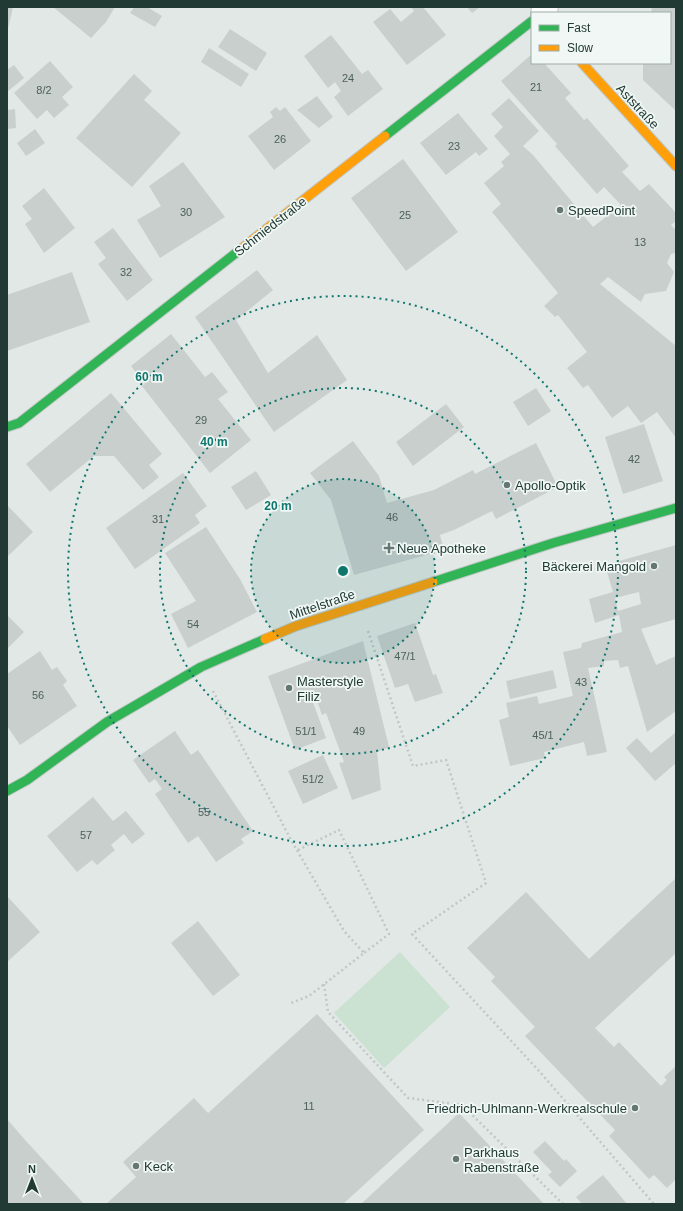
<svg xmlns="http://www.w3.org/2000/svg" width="683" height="1211" viewBox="0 0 683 1211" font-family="Helvetica,sans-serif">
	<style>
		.green { fill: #cbe1d2 }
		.building { fill: #c9cfcd; fill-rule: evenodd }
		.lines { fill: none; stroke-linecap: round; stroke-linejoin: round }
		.street-casing { stroke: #bfc5c2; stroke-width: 24 }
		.fast-casing { stroke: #bec6c3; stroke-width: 11 }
		.slow-casing { stroke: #bec6c3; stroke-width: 11 }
		.path { stroke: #c0c8c5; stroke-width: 2.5; stroke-dasharray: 2 3; stroke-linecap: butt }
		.street { stroke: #fbfcfb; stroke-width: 22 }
		.fast { stroke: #30b455; stroke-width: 9 }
		.slow { stroke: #ff9f0a; stroke-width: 9 }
		.ring { fill: none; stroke: #0f766e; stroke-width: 2; stroke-dasharray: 2 4 }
		.poi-dot { fill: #657772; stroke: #f0f7f4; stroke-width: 1.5 }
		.labels { text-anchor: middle; stroke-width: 3.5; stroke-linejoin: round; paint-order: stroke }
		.number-label { font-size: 11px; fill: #4c605b }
		.street-label { font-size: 13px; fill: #213a34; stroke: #f0f7f4 }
		.poi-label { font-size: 13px; fill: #213a34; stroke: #f0f7f4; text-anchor: start }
		.centre { fill: #0f766e; stroke: #f0f7f4; stroke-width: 2 }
		.ring-label { font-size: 12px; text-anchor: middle; font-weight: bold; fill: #0f766e; stroke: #f0f7f4; stroke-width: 3.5; stroke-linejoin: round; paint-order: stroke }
	</style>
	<rect width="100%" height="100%" fill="#e2e8e5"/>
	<path class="green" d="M400,952L450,1007L384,1068L334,1013Z"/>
	<path class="building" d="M7,7H13L8,29H7Z
		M53,7H115L106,22L91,38Z
		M134,7H147L162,16L155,27L130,13Z
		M411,7H423L446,35L407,65L373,22L390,9L401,22L414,11Z
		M467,7H480L472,13Z
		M652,7H676V111L643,80V63H670V13H651Z
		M230,29L267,53L256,71L218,47Z
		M331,35L362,74L368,70L383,89L348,116L334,97L341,91L335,82L328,88L304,56Z
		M209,48L249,74L241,87L201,62Z
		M532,54V63H544L571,93L565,98L584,120L587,118L629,166L622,172L640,191L649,184L676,213V221L671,225L676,230V253L671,254L667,263L674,272L666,291L645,294L641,302L608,277L600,284L676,346V438L657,412L641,423L628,406L612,418L588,385L583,388L567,368L587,352L558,315L555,317L544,306L558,293L492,212L501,204L484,183L504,166L501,162L510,154L494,136L503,127L491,114L509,98L539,131L523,146L533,155L593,227L621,205L604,187L597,194L555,146L557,144L501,81Z
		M50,61L73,87L62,97L69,105L54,118L47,110L37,119L14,93Z
		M14,65L24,78L7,92V70Z
		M134,74L152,91L144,100L181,133L132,187L76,138Z
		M317,96L333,117L319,128L297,110Z
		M276,107L280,111L285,107L311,141L274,170L248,136L273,117L270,112Z
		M15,109L16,128L7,129V110Z
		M458,113L488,149L479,156L476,152L446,175L420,143Z
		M35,129L45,143L26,156L17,143Z
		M403,159L458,232L406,271L351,198Z
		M183,162L225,217L160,258L137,220L161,206L149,186Z
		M44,188L75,228L44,253L25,224L32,219L22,206Z
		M113,228L153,280L127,301L98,264L106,258L94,242Z
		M257,270L273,290L236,320L268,373L317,335L347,380L274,432L195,317Z
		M72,272L90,322L7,351V295Z
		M171,334L205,377L212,372L228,392L218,399L251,440L210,473L142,386L145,384L131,366Z
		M536,388L551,411L528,426L513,402Z
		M111,393L162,454L149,465L159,477L143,490L114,456H94L50,492L26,464Z
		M446,404L464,427L413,466L396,442Z
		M644,424L663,481L623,494L605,437Z
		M353,441L379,476L387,503L434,490L473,470L475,474L536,443L558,487L496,519L492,511L454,530L440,535L444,550L354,575L331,500L310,473Z
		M256,471L271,495L246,510L231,487Z
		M183,473L207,506L195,515L200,523L135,569L106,528Z
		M7,505L33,532L7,557Z
		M206,527L240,579L257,612L188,648L171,614L196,601L165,553Z
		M676,545V619L641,629L656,665L676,656V711L647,732L628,666L620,668L618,660L604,661V666L588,668L607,752L587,756L584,742L544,752L545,758L510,766L499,720L509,717L506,703L537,696L539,704L573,696L563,652L581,648L582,643L622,632L619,615L595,623L589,599L613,592L605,565ZM639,592L641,604L618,611L615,598Z
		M7,615L24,632L7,649Z
		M415,623L433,675L436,674L443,693L415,702L408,684L395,688L377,636Z
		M363,641L389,747L377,752L381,790L352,800L339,763L344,762L326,713L322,715L315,695L311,697L326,738L295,750L268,676Z
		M40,651L52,670L57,667L67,681L63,685L77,706L20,745L7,726V674Z
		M553,670L557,688L510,699L506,681Z
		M175,731L191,755L198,750L253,831L241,839L244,843L216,862L198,836L188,843L155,794L162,789L155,779L149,783L133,760Z
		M676,732V763L655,781L626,748L637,738L651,753Z
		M323,755L338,788L303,804L288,771Z
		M93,797L113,821L126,811L145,834L132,844L124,834L111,845L115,850L97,865L92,860L77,872L47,836Z
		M676,878V953L595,1028L614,1047L619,1042L661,1086L667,1080L664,1077L676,1066V1179L667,1188L654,1175L649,1179L609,1136L615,1130L525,1036L535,1027L491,981L495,977L467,948L526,892L589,959Z
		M7,896L40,932L7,962Z
		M198,921L240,975L213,996L171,943Z
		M317,1014L424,1130L343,1204H106L136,1177L123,1162L194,1098L208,1113Z
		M459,1113L544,1204H361Z
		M7,1119L26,1141L84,1204H7Z
		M545,1141L564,1161L566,1159L577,1171L560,1187L548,1175L552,1172L533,1152Z
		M603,1175L627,1204H582L576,1197Z"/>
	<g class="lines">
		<g class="street-casing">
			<path id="street" d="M542,13L547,7"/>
		</g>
		<g class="fast-casing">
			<path id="fast" d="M385,136L532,21
				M7,427L19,423L241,249
				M433,582L553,543L676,508
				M7,791L27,780L107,722L201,667L265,639"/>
		</g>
		<g class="slow-casing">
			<path id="slow" d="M582,63L676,166
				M241,249L385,136
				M265,639L296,626L433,582"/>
		</g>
		<path class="path" d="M368,631L413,766L446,760L486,883L412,934L540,1072L654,1204
			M213,691L291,840L344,931L364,953L309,996L291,1003
			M298,850L339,830L389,934L364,953
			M324,984L328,1012L408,1098L462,1105L563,1204"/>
		<use href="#street" class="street"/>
		<use href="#fast" class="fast"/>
		<use href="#slow" class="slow"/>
	</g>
	<circle cx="343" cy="571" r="92" fill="#0f766e" fill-opacity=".12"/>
	<g class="ring">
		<circle cx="343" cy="571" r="92"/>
		<circle cx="343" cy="571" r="183"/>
		<circle cx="343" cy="571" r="275"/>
	</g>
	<g class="poi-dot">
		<circle cx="560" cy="210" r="4"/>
		<circle cx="507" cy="485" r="4"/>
		<path d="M387 542h4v4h4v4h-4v4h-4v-4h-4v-4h4z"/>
		<circle cx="654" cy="566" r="4"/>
		<circle cx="289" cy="688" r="4"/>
		<circle cx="635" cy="1108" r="4"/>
		<circle cx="456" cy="1159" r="4"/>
		<circle cx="136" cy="1166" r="4"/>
	</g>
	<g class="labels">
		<g class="number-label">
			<text x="348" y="82">24</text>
			<text x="536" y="91">21</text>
			<text x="44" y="94">8/2</text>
			<text x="280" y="143">26</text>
			<text x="454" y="150">23</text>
			<text x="186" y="216">30</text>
			<text x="405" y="219">25</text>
			<text x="640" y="246">13</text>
			<text x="126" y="276">32</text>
			<text x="201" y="424">29</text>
			<text x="634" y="463">42</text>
			<text x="392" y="521">46</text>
			<text x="158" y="523">31</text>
			<text x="193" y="628">54</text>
			<text x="405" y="660">47/1</text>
			<text x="581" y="686">43</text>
			<text x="38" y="699">56</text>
			<text x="306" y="735">51/1</text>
			<text x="359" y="735">49</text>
			<text x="543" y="739">45/1</text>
			<text x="313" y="783">51/2</text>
			<text x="204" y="816">55</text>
			<text x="86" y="839">57</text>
			<text x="309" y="1110">11</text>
		</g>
		<g class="street-label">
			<text transform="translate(638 106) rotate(47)" y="5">Aststraße</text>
			<text transform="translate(270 226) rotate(-38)" y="5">Schmiedstraße</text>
			<text transform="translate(322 604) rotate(-19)" y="5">Mittelstraße</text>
		</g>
		<g class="poi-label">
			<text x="568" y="215">SpeedPoint</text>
			<text x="515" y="490">Apollo-Optik</text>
			<text x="397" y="553">Neue Apotheke</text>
			<text x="646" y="571" text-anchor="end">Bäckerei Mangold</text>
			<text x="297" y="686">Masterstyle<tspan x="297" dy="15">Filiz</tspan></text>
			<text x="627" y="1113" text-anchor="end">Friedrich-Uhlmann-Werkrealschule</text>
			<text x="464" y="1157">Parkhaus<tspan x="464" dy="15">Rabenstraße</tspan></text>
			<text x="144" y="1171">Keck</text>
		</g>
	</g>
	<circle cx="343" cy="571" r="6" class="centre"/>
	<g class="ring-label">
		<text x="149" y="381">60 m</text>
		<text x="214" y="446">40 m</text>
		<text x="278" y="510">20 m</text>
	</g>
	<rect width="683" height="1211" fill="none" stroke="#213a34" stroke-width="16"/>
	<rect x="531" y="12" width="140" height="52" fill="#f0f7f4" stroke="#9daba7"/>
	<rect x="539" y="25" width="20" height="6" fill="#30b455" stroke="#9daba7"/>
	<text x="567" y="32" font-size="12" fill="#213a34">Fast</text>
	<rect x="539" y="45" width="20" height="6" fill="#ff9f0a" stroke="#9daba7"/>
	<text x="567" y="52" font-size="12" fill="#213a34">Slow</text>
	<g transform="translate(32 1179)" stroke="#f0f7f4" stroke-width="3" paint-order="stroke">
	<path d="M0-3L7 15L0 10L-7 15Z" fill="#213a34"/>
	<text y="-6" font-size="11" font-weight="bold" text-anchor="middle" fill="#213a34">N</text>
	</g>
</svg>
